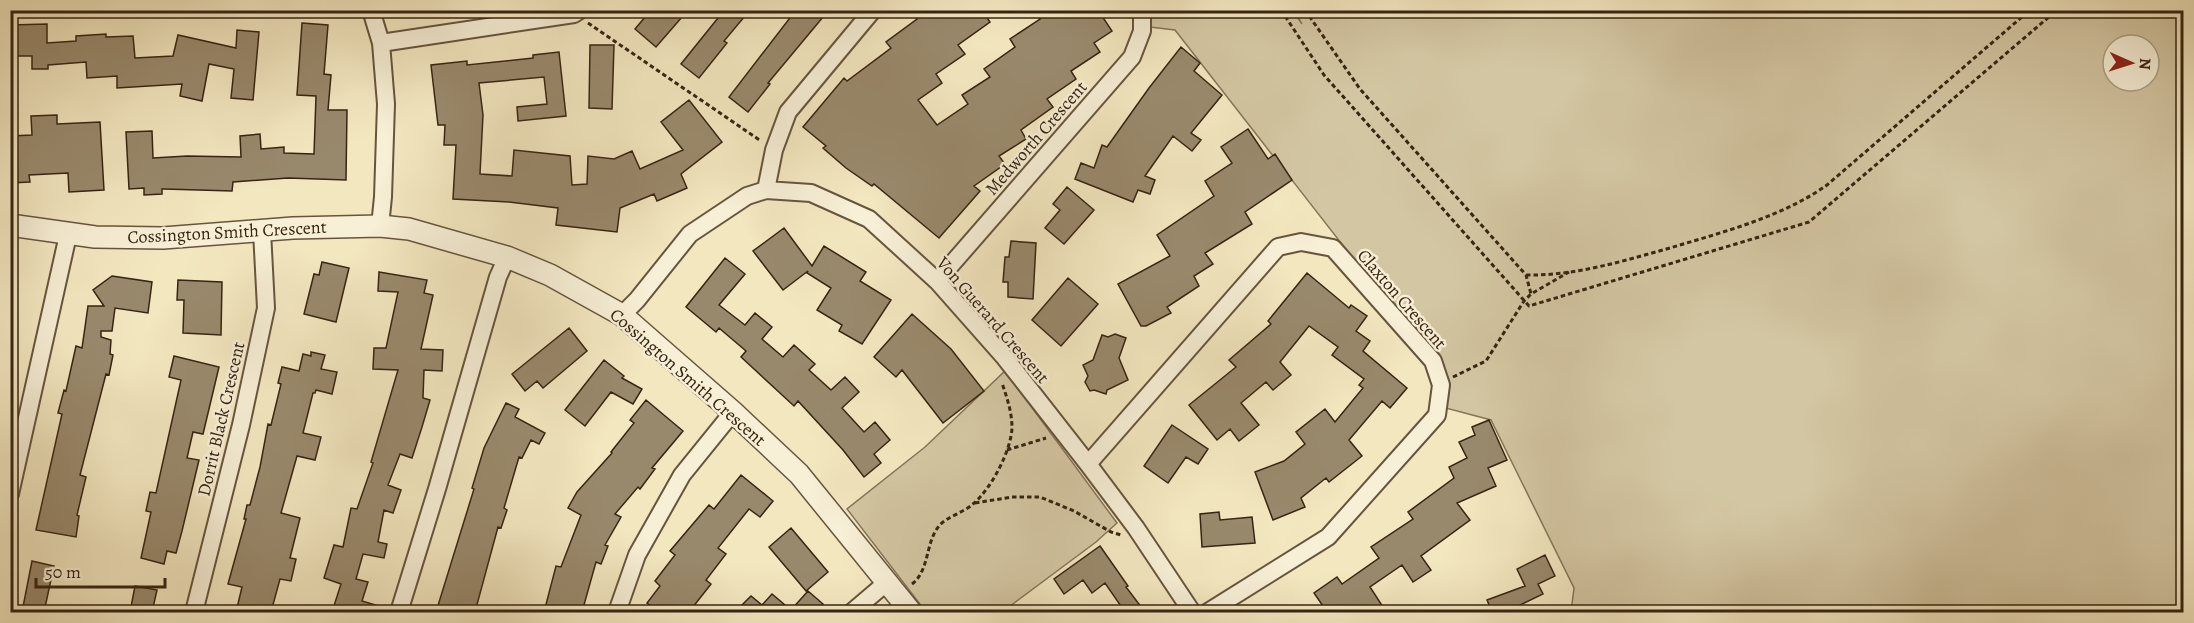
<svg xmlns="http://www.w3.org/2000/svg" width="2194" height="623" viewBox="0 0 2194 623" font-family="Alegreya,serif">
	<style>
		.green { fill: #d3c6a2; stroke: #85755a; stroke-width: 1.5; fill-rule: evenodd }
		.building { fill: #99896c; stroke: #372411; stroke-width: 1.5 }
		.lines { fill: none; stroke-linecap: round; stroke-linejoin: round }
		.minor-casing { stroke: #66553d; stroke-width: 20 }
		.tertiary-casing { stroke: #66553d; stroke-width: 24 }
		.path { stroke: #372411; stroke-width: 3; stroke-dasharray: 4.5 3; stroke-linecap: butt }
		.minor { stroke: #f7efd6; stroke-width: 16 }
		.tertiary { stroke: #f7efd6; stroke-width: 21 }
		.labels { text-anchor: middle; stroke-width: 5; stroke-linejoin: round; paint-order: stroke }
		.street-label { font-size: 18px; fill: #372411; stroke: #f7efd6 }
	</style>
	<rect width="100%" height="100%" fill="#f3e7c0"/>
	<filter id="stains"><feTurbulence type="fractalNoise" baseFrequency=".00333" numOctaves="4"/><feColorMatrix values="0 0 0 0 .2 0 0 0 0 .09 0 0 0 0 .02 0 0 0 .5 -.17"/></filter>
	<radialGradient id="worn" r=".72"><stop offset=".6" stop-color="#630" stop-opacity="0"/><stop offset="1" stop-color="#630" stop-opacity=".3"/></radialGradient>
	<path class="green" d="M1143,11H1293L1302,24L1294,11H2183V612H1571L1574,588L1491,420L1438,406L1433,361L1175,30L1150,27ZM2113,45H2149V81H2113Z
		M1005,371L1117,523L1096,542L1002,612H926L847,509L925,447Z"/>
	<path class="building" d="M651,10H674L682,17L656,47L635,29Z
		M708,10H750L724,41L727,43L699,78L681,64L718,18Z
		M796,10H815L823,17L768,83L770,84L748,112L729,97Z
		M911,10H982L990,22L958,45L965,54L936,74L942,83L918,100L937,125L968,104L962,95L990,77L984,69L1015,47L1010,39L1040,19L1034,10H1098L1112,31L1094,43L1100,52L1071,71L1076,79L1047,99L1053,107L1021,130L1026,139L999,156L1005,164L974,186L980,191L939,238L874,184L872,186L846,168L823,148L826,146L803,127L844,78L847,81L891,48L886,42L917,19Z
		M302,23L328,25L324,74L331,75L328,110H347L346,180L288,178L233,182L232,191L164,189H162V194L144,195V188L129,189L126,132L152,131L153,158L187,156L241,157L240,136L260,134L261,149L284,147V153L314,154L316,96L297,95Z
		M47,24V43L76,41V36L106,34V37L133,36L135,58L173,56L178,35L236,48L237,30L259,32L253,100L231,98L234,69L209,64L202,101L180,96L182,84L117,88V76L87,78L86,62L48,65V69H32V56H10V25Z
		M590,45H614L612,109L589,108Z
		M1181,47L1200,63L1194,71L1222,95L1191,133L1201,140L1192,151L1173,136L1145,176L1155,180L1150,194L1138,190L1133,202L1075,179L1081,163L1094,168L1102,145L1107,147L1149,88Z
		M559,52L566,116L518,121L517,107L547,104L544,77L479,83L483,115L480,174L512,176L514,150L570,156L572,185L587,184L588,156L614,159L632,151L640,169L683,150L661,122L689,100L722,142L681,174L687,188L657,201L654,194L620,208L617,232L556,225L558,208L509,202L453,199L456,145H444L445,125H438L431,65L467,61V65L533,58V55Z
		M57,115V124L100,122L104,190L69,192L68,173L29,175L30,182L10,183V136L32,135L31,116Z
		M1248,129L1268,159L1275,154L1292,180L1245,212L1252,224L1205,253L1213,264L1194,276L1199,286L1167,307L1171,313L1146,326H1141L1118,284L1170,256L1157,235L1214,196L1205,181L1232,163L1221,147Z
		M1067,187L1094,210L1064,244L1045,228L1060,210L1053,204Z
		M784,228L812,266L824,246L866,272L860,281L891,300L862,344L839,331L842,325L817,310L831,288L807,273L808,271L783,290L753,251Z
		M1011,241L1036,243L1033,299L1008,297V282H1003L1005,257H1009Z
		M725,258L745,274L719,305L745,325L755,313L772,327L762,339L783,357L794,345L815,364L809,370L831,390L845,377L859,392L842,408L864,432L875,422L890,440L874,454L881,463L864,477L843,450L798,401L794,406L741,357L746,351L719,328L716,332L686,307Z
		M322,262L349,268L336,322L304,314L314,274L319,275Z
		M379,272L427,280L424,293L433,295L421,349L443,350L442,371L424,370L423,398L430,400L422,427L412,458L400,454L388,485L401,490L393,513L384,510L378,542L387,544L384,558L363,554L356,579L368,582L362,601L389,609V612H332L341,584L324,578L334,545L343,547L351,508L357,509L373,463L371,462L398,370L373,369L374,348H386L398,292L378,291Z
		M1307,273L1349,308L1351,305L1367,316L1356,331L1370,341L1363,351L1407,388L1390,408L1382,401L1349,440L1362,456L1329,482L1326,478L1301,498L1305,507L1273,520L1255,472L1284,461L1305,444L1296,432L1325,409L1335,422L1363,388L1359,385L1364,379L1332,355L1338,347L1309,326L1280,362L1291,375L1273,390L1266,382L1241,403L1259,425L1239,441L1230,429L1217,440L1189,405L1236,367L1229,360L1271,324L1268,321Z
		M112,276L152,282L148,313L115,308L112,331H101V337L111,340L110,354L113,355L109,375L106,374L80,475L86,477L77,515L79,516L76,537L36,530L62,414L58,413L64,390L66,391L76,346L82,348L88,306H104L93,290Z
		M1068,278L1098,304L1061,346L1032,320Z
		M178,280L222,282L221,335L183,333L184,300H177Z
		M912,314L951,349L984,391L943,423L902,370L896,377L874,357Z
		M569,328L587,351L543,388L537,381L525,391L512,374Z
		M1115,334L1126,338L1119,358L1128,380L1107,390L1106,394L1094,390L1090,391L1085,382L1088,376L1083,365L1093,360L1102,335L1108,337Z
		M311,352L325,355L321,369L337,372L332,394L316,390L315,393H313L303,433L321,437L315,460L297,456L281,513L300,518L290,558L296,559L291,581L280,579L271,612H236L242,587L228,584L246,519H244L247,505H250L260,467L268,424L271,425L281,384L278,383L282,367L299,371L303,354L311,356Z
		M174,356L219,367L203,434L193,432L187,458L199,460L182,531L176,553L167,551L164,564L141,558L151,512L146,511L150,492L156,493L181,380L169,377Z
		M604,360L624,376L622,378L642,389L633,404L611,392L585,426L565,410Z
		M646,400L683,431L652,468L655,469L640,489L638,487L615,514L621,517L605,545L608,546L601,564L596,562L582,612H544L556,566L561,567L581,515L568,508L577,492L612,453L611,452L634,423L630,420Z
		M506,403L519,409L515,417L545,433L539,444L531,440L522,458L519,457L504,508L507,510L501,528L498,527L475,612H436L474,489L472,488L484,448Z
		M1489,420L1507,460L1488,468L1496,486L1457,503L1470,520L1421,556L1431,570L1413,582L1402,565L1370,587L1383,607L1375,612H1327L1314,593L1337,577L1342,584L1379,558L1371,547L1413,519L1408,512L1454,478L1449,467L1467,458L1459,442L1475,435L1472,427Z
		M1172,425L1208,449L1198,464L1186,457L1168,483L1144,466Z
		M741,475L773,501L760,517L749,509L718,548L726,554L706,580L711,584L689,612H659L647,603L660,586L655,581L675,555L670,551L709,505L714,509Z
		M1219,512L1220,520L1252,517L1255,543L1202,547L1200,514Z
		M791,528L828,572L806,591L769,547Z
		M1100,546L1128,586L1126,587L1145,612H1125L1105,583L1092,593L1083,580L1064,594L1054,579Z
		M1545,555L1555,576L1538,584L1543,594L1520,605L1523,612H1492L1487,600L1525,586L1517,569Z
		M32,561L54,566L44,612H22Z
		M135,586L157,590L152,612H130Z
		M808,591L823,604L816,612H748L741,606L751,596L762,605L772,594L791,610Z"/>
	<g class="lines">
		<g class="minor-casing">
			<path id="minor" d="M371,10L381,43L386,104L383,197L380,226
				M381,43L574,14L580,10
				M766,190L774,150L788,112L873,10
				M937,281L1132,57L1142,31V10
				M622,315L637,300L690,234L747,196L766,190L811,193L869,219L937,281L1005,358L1088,464L1136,528L1192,612
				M1088,464L1278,247L1301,242L1333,248L1433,361L1441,385L1437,415L1328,537L1208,612
				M10,494L68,235
				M194,612L241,425L266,308L262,231
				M399,612L437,489L498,277L507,257
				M617,612L637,555L682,475L733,412
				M852,612L886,583"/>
		</g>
		<g class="tertiary-casing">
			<path id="tertiary" d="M10,225L95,237L163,238L293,228L380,226L409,229L507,257L550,275L622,315L733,412L799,474L911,612"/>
		</g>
		<path class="path" d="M1281,10L1324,75L1529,306L1809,222L2057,10
			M1305,10L1360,89L1526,275L1531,294
			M588,23L761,141
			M1526,275C1575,276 1623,261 1670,248C1723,232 1782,217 1827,185L2030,10
			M1453,377L1486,361L1524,301L1531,294L1569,272
			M1007,450L1046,438
			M975,503L1012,497H1040L1074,511L1111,532L1121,535
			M912,584C930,570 925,543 939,526C946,517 963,513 973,504C991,489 1011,451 1012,428C1012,412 1007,398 1002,383"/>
		<use href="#minor" class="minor"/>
		<use href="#tertiary" class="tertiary"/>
	</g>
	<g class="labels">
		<g class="street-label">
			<text transform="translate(1036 138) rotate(-49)" y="6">Medworth Crescent</text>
			<text transform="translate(227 232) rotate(-3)" y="6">Cossington Smith Crescent</text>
			<text transform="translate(1402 299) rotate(49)" y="6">Claxton Crescent</text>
			<text transform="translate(993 320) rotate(49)" y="6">Von Guerard Crescent</text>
			<text transform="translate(688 377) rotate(41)" y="6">Cossington Smith Crescent</text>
			<text transform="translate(221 419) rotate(-77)" y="6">Dorrit Black Crescent</text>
		</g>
	</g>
	<rect width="2194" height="623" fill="none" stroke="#f3e7c0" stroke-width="36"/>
	<rect x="12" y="12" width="2170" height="599" fill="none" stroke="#372411" stroke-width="3"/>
	<rect x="18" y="18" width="2158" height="587" fill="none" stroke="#372411" stroke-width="1.5"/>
	<g transform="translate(2131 63) rotate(93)"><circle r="28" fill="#f7efd6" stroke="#aa9e87" stroke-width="1.5"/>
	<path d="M0-4.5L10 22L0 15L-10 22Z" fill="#8f2418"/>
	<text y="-9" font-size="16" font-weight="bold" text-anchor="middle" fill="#372411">N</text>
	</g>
	<path d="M36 578v9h129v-9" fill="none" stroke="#372411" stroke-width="3"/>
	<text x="45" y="578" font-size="18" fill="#372411" stroke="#f7efd6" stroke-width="4.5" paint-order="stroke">50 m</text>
	<rect width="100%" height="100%" filter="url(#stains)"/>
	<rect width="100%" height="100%" fill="url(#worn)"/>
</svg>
